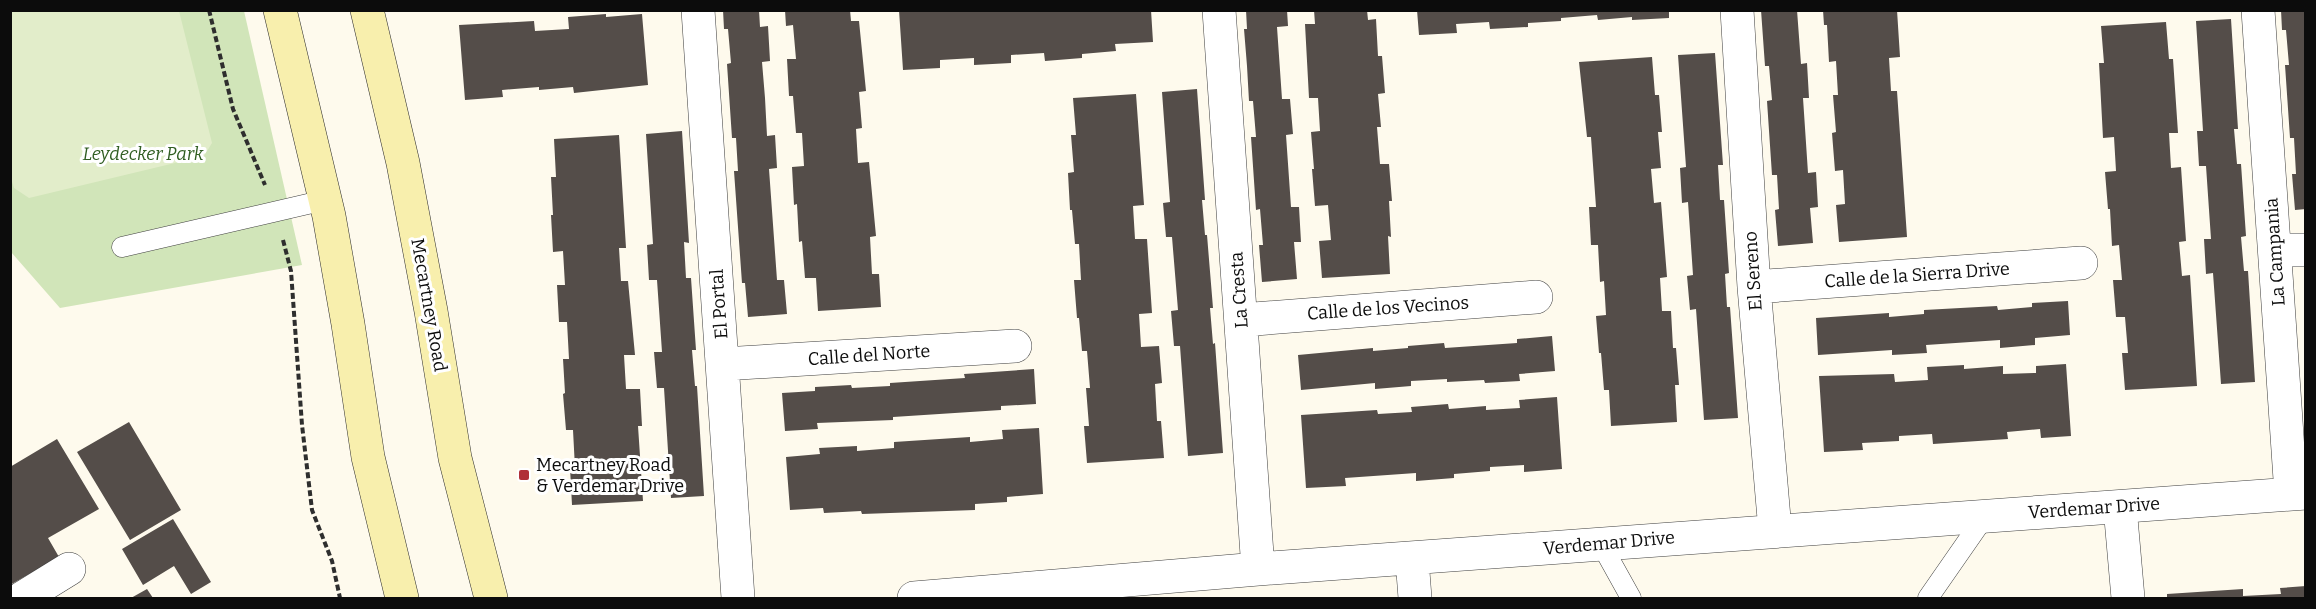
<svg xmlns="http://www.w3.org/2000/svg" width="2316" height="609" viewBox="0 0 2316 609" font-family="Bitter,serif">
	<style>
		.green { fill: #d1e5b9 }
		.pitch { fill: #e2edca }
		.building { fill: #544d49 }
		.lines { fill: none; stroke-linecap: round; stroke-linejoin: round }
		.service-casing { stroke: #3f3f3f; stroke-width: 21 }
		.minor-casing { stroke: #3f3f3f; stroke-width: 34 }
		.secondary-casing { stroke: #2e2e2e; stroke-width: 34 }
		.path { stroke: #2e2e2e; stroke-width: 4; stroke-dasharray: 6 3; stroke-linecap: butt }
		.service { stroke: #fff; stroke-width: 20 }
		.minor { stroke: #fff; stroke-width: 33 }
		.secondary { stroke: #f8efad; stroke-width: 33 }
		.poi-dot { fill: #b03038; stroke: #fff; stroke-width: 2 }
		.labels { text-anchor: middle; stroke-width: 6; stroke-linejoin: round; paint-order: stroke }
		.park-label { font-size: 18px; font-style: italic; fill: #305e22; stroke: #fff }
		.street-label { font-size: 18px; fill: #0c0c0c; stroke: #fff }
		.poi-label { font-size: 18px; fill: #0c0c0c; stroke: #fff; text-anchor: start }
	</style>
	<rect width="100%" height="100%" fill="#fefaed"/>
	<path class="green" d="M10,11H244L302,265L60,308L11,252Z"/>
	<path class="pitch" d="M10,11H179L212,143L204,156L29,198L14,188L10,175Z"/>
	<path class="building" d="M723,10H759L760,27L768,26L770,61L762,62L765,98L767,136L775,135L777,168L769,169L777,280H784L787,314L748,317L745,283H742L734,171H738L736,138H732L727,64L731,63L728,29H724Z
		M785,10H850L851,21H859L866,91L859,92L862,128L856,129L858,163L869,162L876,236L870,237L872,274H879L881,307L818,311L816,278H805L802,241L799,242L797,204L794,205L792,167L804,166L802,133H796L793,96H789L787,59H796L793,25L786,26Z
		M899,10H1151L1153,42L1115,44L1116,51L1082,54V58L1045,61L1044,53L1011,55V63L974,65V58L940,60V68L903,70Z
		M1246,10H1287L1288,26L1277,27L1282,99H1290L1293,134L1286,135L1291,207H1299L1301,242H1294L1297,279L1262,282L1259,245H1263L1260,209L1256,210L1251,137H1256L1253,101H1249L1247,66L1244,29H1247Z
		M1314,10H1367L1368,20L1376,19L1378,56H1382L1385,93L1378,94L1381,127H1377L1380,164H1389L1392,201H1389L1391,237L1388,236L1390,274L1322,278L1319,241L1331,240L1328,205L1315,206L1312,169H1314L1311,132L1320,131L1318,98H1309L1305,24H1315Z
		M1417,10H1669V18L1632,20V17L1598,20L1597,15L1561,18V21L1528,23V27L1490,29L1489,22L1456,24L1457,33L1419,35Z
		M1761,10H1797L1801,64L1807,63L1809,98H1803L1808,173L1816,172L1818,207L1810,208L1813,243L1778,246L1775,210L1779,209L1777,175H1772L1767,101L1772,100L1769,66H1765Z
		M1823,10H1897L1900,57L1889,58L1891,91H1897L1907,237L1839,242L1836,205L1845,204L1843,170L1835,171L1832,133L1836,132L1833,95H1838L1836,61L1829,62L1827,25H1824Z
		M2281,10H2306V209L2295,210L2292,174H2296L2294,138H2290L2285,65H2289L2286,30H2282Z
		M606,14V17L642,14L648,85L574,93L573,87L539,90V87L502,90L503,97L465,100L459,25L534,21L535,31L569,29L568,17Z
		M2231,19L2238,129H2234L2237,164H2241L2246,236L2241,237L2244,271H2248L2255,382L2221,384L2213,273L2206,274L2204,239H2211L2206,166H2199L2197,131H2203L2196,21Z
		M2166,22L2169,59H2173L2178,133H2169L2171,168L2181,167L2186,241L2179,242L2182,276L2190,275L2197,386L2125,390L2122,353H2128L2125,317H2116L2113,280H2122L2119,245L2112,246L2110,209H2108L2105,172L2116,171L2114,137L2103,138L2099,63H2104L2101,26Z
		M1715,53L1723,165H1718L1720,200H1724L1729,273L1725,274L1727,307H1730L1738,418L1704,420L1696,309L1690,310L1687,276L1693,275L1688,202L1682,203L1680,168L1686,167L1678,55Z
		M1652,57L1655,95H1659L1662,132H1658L1661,168L1651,169L1654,203L1661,202L1667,277L1660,278L1662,311H1671L1673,348H1676L1679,385H1675L1677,422L1611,426L1609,390H1604L1601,353H1599L1596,316L1606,315L1604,281L1600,282L1598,245H1591L1589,207H1596L1591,137H1587L1579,62Z
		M1197,89L1205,200H1202L1205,235H1207L1213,308H1210L1213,344L1215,343L1223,453L1188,456L1180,346H1174L1171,311L1178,310L1172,237H1166L1163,203L1170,202L1162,92Z
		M1136,94L1144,205L1133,206L1135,239H1147L1152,313L1139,314L1141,347L1159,346L1162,383L1155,384L1157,421H1161L1164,458L1087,463L1084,426H1089L1086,388H1090L1087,351H1082L1079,318H1077L1074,280H1081L1079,244H1075L1072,210H1070L1068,173L1074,172L1071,135H1076L1073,98Z
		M682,131L689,243L684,242L686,278H691L696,350H692L695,386H697L704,496L671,498L664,388H657L654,352H662L657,280H649L647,245L653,244L646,134Z
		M619,135L626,248H619L621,281H628L635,355H624L626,389H640L642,426H638L643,501L572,505L570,468H575L573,430H566L563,394L565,393L563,359H569L567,322H559L557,285H565L563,251L553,252L551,215H553L551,177H556L554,139Z
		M2068,301L2070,335L2035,338V345L2000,348V340L1926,345L1927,353L1892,355V350L1818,355L1816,318L1889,313V317L1924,314V310L1997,306L1998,310L2032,307V303Z
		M1552,336L1555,371L1519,374L1520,381L1485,383L1484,380L1447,382V379L1411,381V386L1375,389V383L1301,390L1298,355L1373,348V351L1408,348V346L1444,343L1445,348L1517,343V339Z
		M2066,364L2071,436L2041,438L2040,429L2007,432L2008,439L1933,444L1932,434L1899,436V441L1862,443L1863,450L1824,452L1819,376L1894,374L1895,382L1928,380L1927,367L1964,365V369L2003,366V374L2036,373V366Z
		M1034,369L1036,404L1001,406V410L893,417V420L817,423L818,429L785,431L782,393L815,391V387L851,385L852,388L890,386V383L965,378L964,374Z
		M1557,397L1562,469L1524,472V465L1490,467V471L1454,474V478L1416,481V473L1345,478L1346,486L1306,488L1301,415L1377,410L1378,414L1412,412L1411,407L1448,404L1449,409L1486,406V410L1520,408L1519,400Z
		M129,422L181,510L130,540L77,452Z
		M1039,428L1043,494L1007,497V502L975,504V510L862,514L861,511L824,513L823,508L790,510L786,457L820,454L819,448L857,446V451L894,448V442L970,437V442L1003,439L1002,430Z
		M57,439L99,509L48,538L59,557L10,585V467Z
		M173,519L211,582L191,594L174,566L143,585L122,549Z
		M2306,586V598H2167V594L2243,589V596L2281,594L2280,588Z
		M147,589L153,598H131Z"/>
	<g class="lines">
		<g class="service-casing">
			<path id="service" d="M122,247L325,200
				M1601,544L1631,598
				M1928,598L1985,516"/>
		</g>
		<g class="minor-casing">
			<path id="minor" d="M698,10L738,598
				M1219,10L1258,569
				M1737,10L1754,287L1775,530
				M2258,10L2291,494
				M2275,250H2306
				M1754,287L2081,263
				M1241,320L1536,297
				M723,364L1015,346
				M2120,507L2128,598
				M1412,559L1415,598
				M22,598L69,569
				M914,598L1258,569L2306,493"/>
		</g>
		<g class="secondary-casing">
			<path id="secondary" d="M280,10L329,216L348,324L368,457L402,598
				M367,10L403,163L431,311L455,458L491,598"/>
		</g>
		<path class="path" d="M209,10L233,109L265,185
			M283,240L291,271L302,425L312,510L332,561L340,598"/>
		<use href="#service" class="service"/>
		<use href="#minor" class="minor"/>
		<use href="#secondary" class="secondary"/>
	</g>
	<rect class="poi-dot" x="518" y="469" width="12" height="12" rx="3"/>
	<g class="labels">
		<g class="park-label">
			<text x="143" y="160">Leydecker Park</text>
		</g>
		<g class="street-label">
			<text transform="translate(2275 252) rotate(-94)" y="6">La Campania</text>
			<text transform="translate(1753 271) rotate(-94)" y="6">El Sereno</text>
			<text transform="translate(1917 275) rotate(-4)" y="6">Calle de la Sierra Drive</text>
			<text transform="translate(1239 290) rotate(-94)" y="6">La Cresta</text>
			<text transform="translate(719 304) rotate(-94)" y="6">El Portal</text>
			<text transform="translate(429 305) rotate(80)" y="6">Mecartney Road</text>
			<text transform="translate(1388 308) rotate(-4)" y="6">Calle de los Vecinos</text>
			<text transform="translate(869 355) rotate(-4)" y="6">Calle del Norte</text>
			<text transform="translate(2094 508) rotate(-4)" y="6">Verdemar Drive</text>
			<text transform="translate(1609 543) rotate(-5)" y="6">Verdemar Drive</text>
		</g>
		<g class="poi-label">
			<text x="536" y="471">Mecartney Road<tspan x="536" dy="21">&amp; Verdemar Drive</tspan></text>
		</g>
	</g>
	<rect width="2316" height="609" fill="none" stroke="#0c0c0c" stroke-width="24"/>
</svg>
